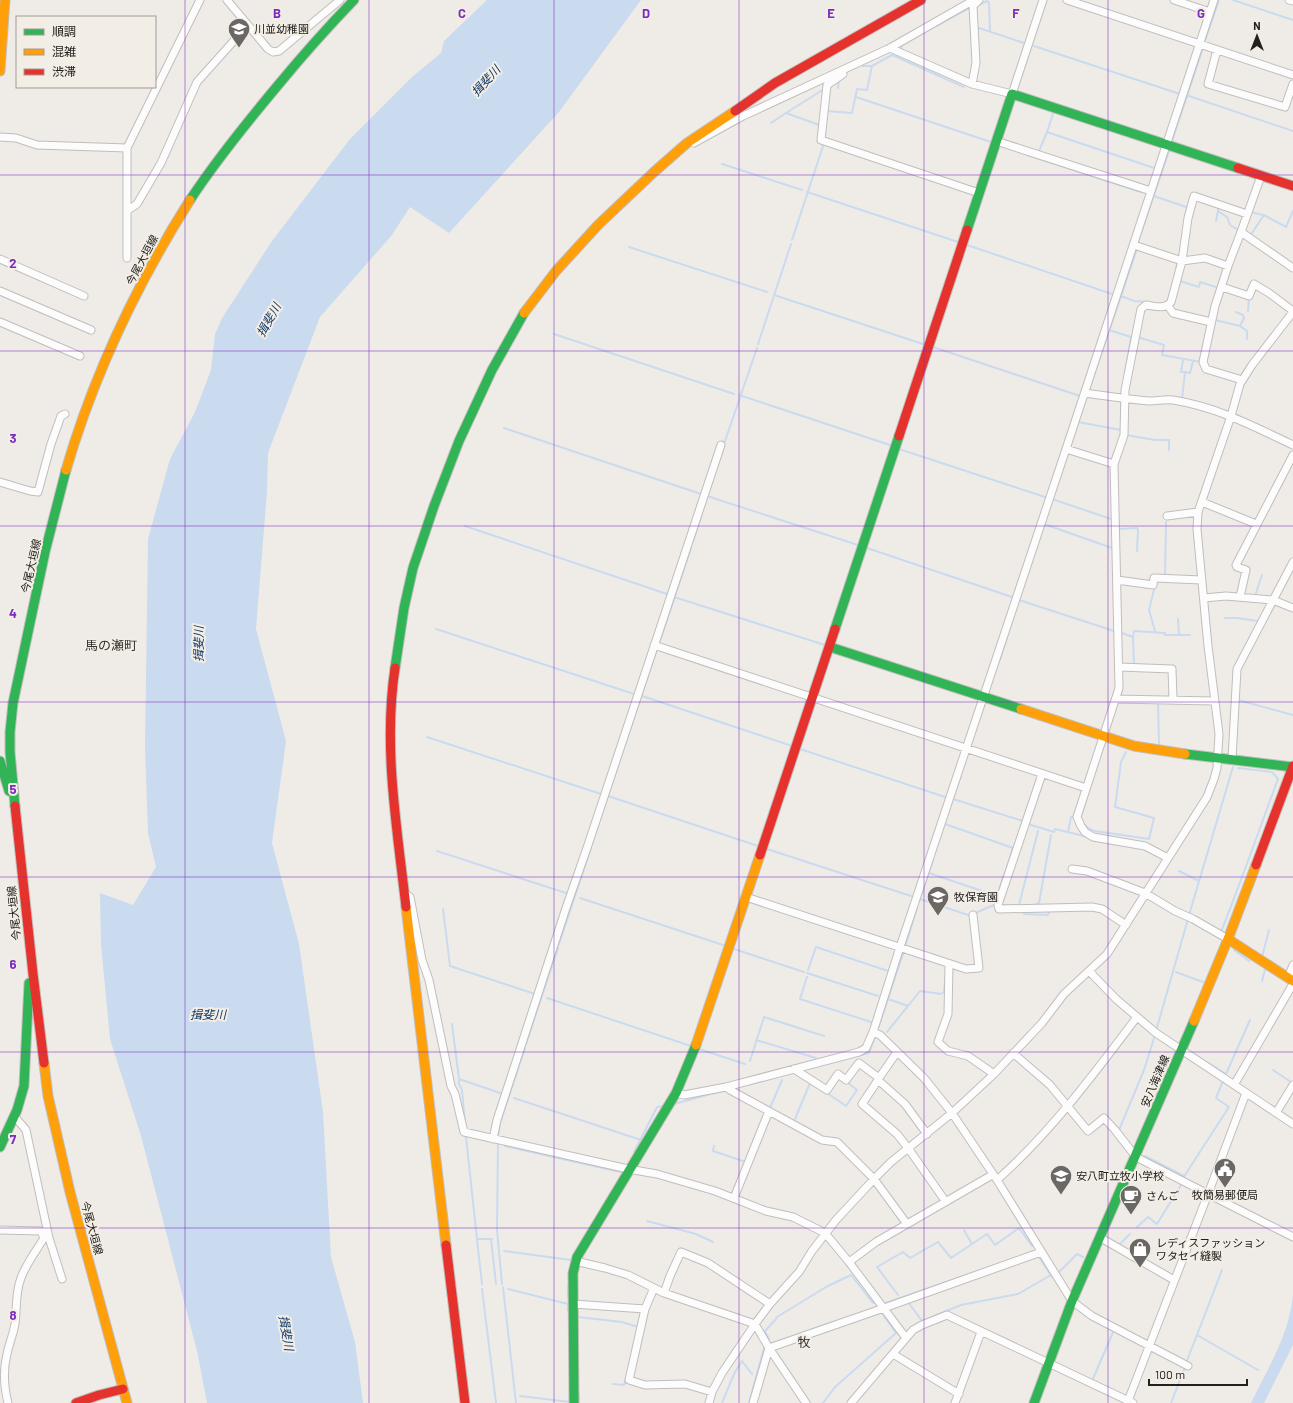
<svg xmlns="http://www.w3.org/2000/svg" width="1293" height="1403" viewBox="0 0 1293 1403" font-family="Barlow,'Noto Sans JP',sans-serif">
	<style>
		.water { fill: #cadaef }
		.lines { fill: none; stroke-linecap: round; stroke-linejoin: round }
		.stream { stroke: #cadaef; stroke-width: 2 }
		.street-casing { stroke: #c0bebb; stroke-width: 9 }
		.fast-casing { stroke: #c0bebb; stroke-width: 11 }
		.slow-casing { stroke: #c0bebb; stroke-width: 11 }
		.jam-casing { stroke: #c0bebb; stroke-width: 11 }
		.street { stroke: #fdfcfc; stroke-width: 7 }
		.fast { stroke: #30b455; stroke-width: 9 }
		.slow { stroke: #ff9f0a; stroke-width: 9 }
		.jam { stroke: #e5322d; stroke-width: 9 }
		.grid { fill: none; stroke: #7b2cbf; stroke-width: 1; stroke-opacity: 0.55 }
		.labels { text-anchor: middle; stroke-width: 4; stroke-linejoin: round; paint-order: stroke }
		.poi-label { font-size: 11px; fill: #22201d; stroke: #f2ede5; text-anchor: start }
		.street-label { font-size: 11px; fill: #22201d; stroke: #f2ede5 }
		.water-label { font-size: 12px; font-style: italic; fill: #113968; stroke: #f2ede5 }
		.quarter-label { font-size: 13px; fill: #35312b; stroke: #f2ede5 }
		.grid-label { font-size: 13px; text-anchor: middle; font-weight: bold; fill: #7b2cbf; stroke: #f2ede5; stroke-width: 4; stroke-linejoin: round; paint-order: stroke }
	</style>
	<rect width="100%" height="100%" fill="#efece8"/>
	<path class="water" d="M487,0H641L559,112L449,233L410,207L392,235L320,317L268,453L267,491L256,629L286,741L272,843L299,944L323,1112L331,1257L355,1342L363,1403H207L197,1351L141,1136L110,1039L101,944L100,893L133,905L156,867L148,833L145,747L148,539L170,459L195,412L211,370L215,334L222,318L272,241L350,139L412,77L441,53L444,41Z
		M1293,1295V1345L1264,1403H1251C1268,1368 1289,1335 1293,1295Z"/>
	<g class="lines">
		<path class="stream" d="M1233,0L1293,20
			M978,5L987,1L989,3L990,31
			M936,26L971,7
			M976,27L1024,43
			M1205,41L1219,0
			M1034,46L1180,94
			M902,50L901,46L911,39
			M863,66H872
			M838,88L839,80
			M1186,95L1293,131
			M856,97L991,142
			M826,112L827,111L852,113L857,89L867,90L872,66L892,55L964,87
			M771,123L786,113
			M819,125L786,113L824,89
			M1047,132L1054,111
			M1172,141L1202,51
			M1039,151L1047,132L1154,168
			M1027,155L1141,192
			M722,164L802,190
			M807,192L958,242
			M1154,196L1189,208
			M1218,211L1227,217L1230,225L1240,231
			M1251,212L1263,215
			M1216,221L1218,211V206
			M1250,236L1264,215L1286,227L1293,211
			M792,240L824,143
			M1138,242L1169,151
			M967,245L1112,294
			M629,247L767,292
			M1176,271L1177,264
			M1180,281L1199,287L1200,282L1219,288
			M774,295L926,345
			M1121,296L1134,301L1147,302
			M1248,311L1249,298
			M1236,312L1243,315L1244,318L1240,326
			M1215,320L1240,326L1247,331V339
			M1109,330L1131,337L1125,373
			M554,334L734,394
			M1137,337L1164,345L1162,355L1201,362
			M758,344L791,244
			M933,347L1080,396
			M1185,372L1190,373L1193,361
			M1091,390H1089L1137,249
			M739,395L890,445
			M1182,399L1185,372H1181L1183,360
			M1120,401L1121,403V417
			M1078,422L1121,430
			M504,428L701,494
			M1126,435L1155,440H1169V450
			M724,444L757,348
			M899,449L1045,497
			M1109,459H1112L1114,453
			M707,496L858,545
			M1052,499L1111,519
			M1044,524L1112,548
			M465,526L667,594
			M1119,529L1137,528L1138,530L1137,551
			M692,544L702,514
			M867,548L1012,597
			M1165,577L1166,522
			M1154,590L1149,610L1155,631
			M1255,596L1262,575
			M674,597L825,645
			M1019,600L1114,631
			M1225,618H1237L1258,621
			M1178,619L1179,635
			M436,629L634,694
			M1122,633L1133,637L1134,665
			M1133,637L1134,631L1165,633V635H1190
			M659,644L691,548
			M1004,647L1014,615
			M999,662L1003,650
			M642,696L792,746
			M1238,700L1293,715
			M1158,702L1159,745
			M427,737L601,794
			M625,745L657,649
			M800,749L945,797
			M608,796L758,846
			M953,798L961,776
			M953,799L1023,821
			M945,824L1013,848L1006,870
			M1028,824L1054,832L1055,829L1088,837
			M1084,824L1089,829L1095,831L1149,839L1154,818L1115,807L1121,762L1126,752
			M1068,832L1071,817H1075
			M592,844L624,748
			M767,849L911,896
			M437,851L569,894
			M1179,871L1199,881
			M929,873L997,896
			M921,896L933,860
			M580,898L726,946
			M920,899L971,916
			M1002,905H1009
			M1019,905L1038,831
			M1035,905L1039,903L1051,835
			M443,909L450,966L535,994
			M1024,911V914L1048,915L1049,911
			M975,913L994,905L1004,875
			M1189,915L1233,767
			M1220,932H1221C1241,882 1259,830 1278,779L1272,772L1238,768
			M559,944L591,848
			M905,947L917,908
			M734,949L804,972
			M1234,950L1249,961
			M1262,957L1269,930
			M808,970L816,947L888,971
			M1176,972L1203,982
			M807,973L878,996
			M807,977L800,999L871,1022
			M1262,981L1265,970
			M547,998L691,1046
			M888,999L908,1006L920,991L941,994L944,992L945,981
			M452,1024L459,1079
			M878,1029L904,951
			M1156,1031L1188,919
			M887,1032L908,1006
			M756,1040L816,1058
			M526,1044L558,948
			M699,1049L745,1064
			M1191,1052L1226,1074L1250,1020
			M750,1061L764,1017L824,1036
			M808,1069L869,1053L875,1037
			M1273,1070L1291,1082
			M827,1093L846,1106L857,1090L847,1082
			M514,1098L641,1140
			M674,1104L722,1091
			M770,1108L782,1080
			M795,1119L810,1083
			M465,1124L462,1090L459,1084V1079L503,1094
			M1119,1130L1144,1070L1155,1035
			M466,1137L477,1239H492
			M498,1137L500,1123L525,1048
			M498,1141L497,1230L502,1284
			M505,1146L620,1172
			M714,1146L713,1151L746,1162
			M634,1152L657,1107L664,1106
			M1145,1156L1184,1176
			M1183,1178L1229,1107L1216,1098L1223,1081
			M647,1221L696,1234L713,1242
			M1137,1227L1148,1217L1157,1224L1181,1185
			M964,1230L972,1244
			M491,1239L496,1284
			M477,1240L482,1284
			M1119,1245L1130,1234
			M504,1251L571,1260
			M1039,1257L1052,1277
			M1058,1273L1077,1254L1083,1257
			M503,1287L516,1403
			M482,1289L496,1403
			M508,1289L568,1304V1311
			M898,1295L877,1267L903,1252L910,1258L938,1242L951,1258L987,1234L995,1245L1019,1228L1032,1246
			M568,1297V1286
			M908,1302L922,1321L961,1305L1018,1294L1051,1275
			M883,1304L975,1272
			M578,1318V1317L622,1322L638,1327V1329
			M1197,1335L1222,1270
			M769,1339L765,1331L775,1320L777,1317L826,1287L851,1275L873,1303
			M770,1344L836,1321
			M779,1356L810,1403
			M1186,1363L1197,1335L1258,1370
			M1092,1381L1114,1330
			M613,1384L624,1385L626,1378
			M579,1394V1401
			M520,1396L570,1402
			M722,1403L734,1374L742,1361L752,1374
			M749,1403L764,1348
			M823,1403L835,1387L896,1333L882,1313
			M1171,1403L1185,1367"/>
		<g class="street-casing">
			<path id="street" d="M227,0L268,49L273,52L279,51L340,0
				M1067,0L1293,75
				M1174,0L1210,12
				M1289,0L1293,1
				M890,48L972,84L1012,94L1043,0
				M1217,50L1208,84L1285,107L1293,84
				M843,74L827,85L821,140L979,193
				M972,84L976,63L973,6L979,0
				M0,137L16,138L37,145L127,148
				M996,141L1151,191
				M694,143L743,116L890,48L974,0
				M1261,176L1241,232L1293,268
				M128,210L137,204L161,163L197,82L248,25
				M1241,232L1228,266L1205,258L1182,261L1188,218L1194,196L1247,214
				M127,258V148L200,0
				M0,259L84,296
				M1228,266L1215,306L1203,362L1206,369L1242,380
				M1222,287L1249,296L1254,284L1269,293L1293,311
				M0,291L91,330
				M1168,306L1173,313L1211,322
				M0,322L80,356
				M1085,393C1106,396 1127,399 1149,401C1157,401 1165,399 1173,400C1217,407 1253,426 1293,445
				M1066,449L1114,464L1119,688L1077,817L1081,826L1085,832L1093,837L1145,846L1168,858
				M1114,464L1124,435L1125,390L1141,309L1146,305C1155,306 1165,310 1171,302L1182,261L1134,245
				M0,482L30,491L38,492L51,444L61,416L65,414
				M1202,502L1256,524
				M1167,516L1198,512
				M1117,580L1153,585L1154,578L1202,580
				M1240,597L1246,570L1237,567L1236,565L1293,455
				M1204,598L1226,596L1273,600L1293,608
				M654,645L1086,788
				M1119,667L1172,669L1173,699
				M1116,699L1214,701
				M1232,759L1237,669L1293,562
				M1042,774L998,905L999,909L1092,907L1102,909L1126,925
				M1072,869L1087,871L1145,893L1175,911L1193,919L1228,939
				M406,894L410,897L422,960L429,980L451,1086L455,1094L464,1132L628,1169L657,1174L715,1191L766,1211L793,1217L825,1233L849,1262L906,1338
				M746,897L966,969L979,968L973,915
				M949,964L948,1014L938,1042L948,1051L968,1056L994,1074
				M1089,971L1116,999L1156,1033L1293,1124
				M1288,978L1293,965
				M873,1032L880,1035L924,1078L952,1113L997,1180L1072,1301L1092,1316L1188,1366
				M1013,1053L1050,1085L1088,1131L1104,1118L1115,1130L1136,1157L1208,1194L1128,1401
				M794,1069L827,1090L838,1074L846,1080L859,1063L879,1078L897,1052
				M879,1078L878,1080L905,1104L927,1134
				M878,1080L862,1104L897,1134L908,1148L946,1202
				M1234,1085L1293,984
				M726,1087L730,1090L822,1140L837,1142L874,1179L907,1224
				M676,1093L684,1095L726,1087L859,1052L866,1048L873,1032L900,947L1066,449L1214,0
				M1246,1093L1208,1194L1293,1237
				M1276,1113L1293,1085
				M15,1117L26,1130L49,1238L62,1279
				M493,1139L497,1120L566,908L588,845L721,445
				M997,1180C1050,1133 1094,1074 1137,1017
				M734,1198L769,1111
				M0,1230L41,1231L44,1238C36,1251 26,1264 21,1278C15,1293 17,1309 15,1324C13,1335 9,1344 7,1354C3,1370 4,1387 8,1403
				M1101,1238L1174,1280
				M575,1261L605,1268L628,1275L664,1293L755,1324L769,1348L806,1403
				M849,1262L876,1242L992,1175
				M654,1288L645,1309L629,1380L645,1385L685,1384L712,1392
				M664,1293L670,1276L681,1252L708,1263L770,1304
				M573,1304L645,1309
				M893,1354L959,1394
				M709,1403L712,1392L722,1373L755,1324L770,1304L799,1272L812,1251L836,1220L874,1179L891,1162L952,1113L994,1074L1042,1023L1064,994L1107,954L1207,797L1214,779L1217,768L1219,734L1208,646L1197,529L1198,512L1231,416L1240,384L1252,365L1293,312
				M753,1403L769,1348L884,1308L1041,1252
				M851,1403L913,1330L922,1325L947,1315L1133,1403
				M955,1403L981,1332"/>
		</g>
		<g class="fast-casing">
			<path id="fast" d="M190,200C217,159 248,121 279,84C303,55 328,27 354,0
				M967,230L1012,94L1238,168
				M835,629L899,436
				M830,647L1021,709
				M395,668L404,608L413,568L434,506L459,441L492,370L524,313
				M1185,754L1293,767
				M0,761L9,791
				M15,806L10,752V732L13,703L45,552L66,470
				M0,1147L17,1110L24,1086L29,983
				M574,1403L573,1273L577,1257L676,1093L696,1045
				M1034,1403L1072,1301L1194,1021"/>
		</g>
		<g class="slow-casing">
			<path id="slow" d="M0,71L5,0
				M524,313L556,271L598,225L654,172L687,143L735,111
				M66,470C94,374 137,284 190,200
				M1021,709L1134,746L1185,754
				M406,907L446,1245
				M1228,939L1293,981
				M1194,1021L1228,939L1256,865
				M696,1045L760,855
				M44,1063L48,1096L70,1192L127,1403"/>
		</g>
		<g class="jam-casing">
			<path id="jam" d="M735,111L775,83L921,0
				M1238,168L1293,186
				M899,436L967,230
				M395,668C383,747 397,828 406,907
				M15,806L33,974L44,1063
				M760,855L835,629
				M1256,865L1293,766
				M446,1245L465,1403
				M76,1403L99,1395L123,1389"/>
		</g>
		<use href="#street" class="street"/>
		<use href="#fast" class="fast"/>
		<use href="#slow" class="slow"/>
		<use href="#jam" class="jam"/>
	</g>
	<path class="grid" d="M185,0V1403M369,0V1403M554,0V1403M739,0V1403M924,0V1403M1108,0V1403M0,175H1293M0,351H1293M0,526H1293M0,702H1293M0,877H1293M0,1052H1293M0,1228H1293"/>
	<defs>
		<g id="school-pin" transform="scale(1.15)"><path d="M0 17L-7.5 6A9.5 9.5 0 1 1 7.5 6Z" fill="#6a6764" stroke="#f2ede5"/><path d="M0-5L7-2L0 1L-7-2ZM-4 1L0 2.5L4 1V4Q0 6-4 4Z" fill="#fff"/></g>
		<g id="civic-pin" transform="scale(1.15)"><path d="M0 17L-7.5 6A9.5 9.5 0 1 1 7.5 6Z" fill="#6a6764" stroke="#f2ede5"/><path d="M-.6-6.5H3V-4.5H.6V-3L4-1V1h2V6H-6V1h2V-1L-.6-3ZM-1.2 2.5V6h2.4V2.5Z" fill="#fff"/></g>
		<g id="cafe-pin" transform="scale(1.15)"><path d="M0 17L-7.5 6A9.5 9.5 0 1 1 7.5 6Z" fill="#6a6764" stroke="#f2ede5"/><path d="M-5.5-4.5H6V0H3Q3 3.5 0 3.5H-2.5Q-5.5 3.5-5.5 0ZM3-3.2v2h1.7v-2ZM-6 4.5H4V6H-6Z" fill="#fff"/></g>
		<g id="shop-pin" transform="scale(1.15)"><path d="M0 17L-7.5 6A9.5 9.5 0 1 1 7.5 6Z" fill="#6a6764" stroke="#f2ede5"/><path d="M-5-2.5h2.3a2.7 3.5 0 0 1 5.4 0H5L5.5 6h-11ZM-1.5-2.5h3a1.5 2.3 0 0 0-3 0Z" fill="#fff"/></g>
	</defs>
	<g fill-rule="evenodd">
		<use href="#school-pin" x="239" y="29"/>
		<use href="#school-pin" x="938" y="897"/>
		<use href="#civic-pin" x="1225" y="1169"/>
		<use href="#school-pin" x="1061" y="1176"/>
		<use href="#cafe-pin" x="1131" y="1196"/>
		<use href="#shop-pin" x="1140" y="1249"/>
	</g>
	<g class="labels">
		<g class="poi-label">
			<text x="254" y="33">川並幼稚園</text>
			<text x="954" y="901">牧保育園</text>
			<text x="1076" y="1180">安八町立牧小学校</text>
			<text x="1225" y="1199" text-anchor="middle">牧簡易郵便局</text>
			<text x="1146" y="1200">さんご</text>
			<text x="1156" y="1247">レディスファッション<tspan x="1156" dy="13">ワタセイ縫製</tspan></text>
		</g>
		<g class="street-label">
			<text transform="translate(142 260) rotate(-62)" y="4">今尾大垣線</text>
			<text transform="translate(31 566) rotate(-77)" y="4">今尾大垣線</text>
			<text transform="translate(14 913) rotate(-96)" y="4">今尾大垣線</text>
			<text transform="translate(1155 1081) rotate(-67)" y="4">安八海津線</text>
			<text transform="translate(92 1228) rotate(75)" y="4">今尾大垣線</text>
		</g>
		<g class="water-label">
			<text transform="translate(486 81) rotate(-48)" y="4">揖斐川</text>
			<text transform="translate(269 320) rotate(-61)" y="4">揖斐川</text>
			<text transform="translate(199 644) rotate(-90)" y="4">揖斐川</text>
			<text x="208" y="1019">揖斐川</text>
			<text transform="translate(286 1333) rotate(80)" y="4">揖斐川</text>
		</g>
		<g class="quarter-label">
			<text x="111" y="650">馬の瀬町</text>
			<text x="804" y="1347">牧</text>
		</g>
	</g>
	<g class="grid-label">
		<text x="277" y="18">B</text>
		<text x="462" y="18">C</text>
		<text x="646" y="18">D</text>
		<text x="831" y="18">E</text>
		<text x="1016" y="18">F</text>
		<text x="1201" y="18">G</text>
		<text x="13" y="268">2</text>
		<text x="13" y="443">3</text>
		<text x="13" y="618">4</text>
		<text x="13" y="794">5</text>
		<text x="13" y="969">6</text>
		<text x="13" y="1144">7</text>
		<text x="13" y="1320">8</text>
	</g>
	<rect x="16" y="16" width="140" height="72" fill="#f2ede5" stroke="#9f9b95"/>
	<rect x="24" y="29" width="20" height="6" fill="#30b455" stroke="#9f9b95"/>
	<text x="52" y="36" font-size="12" fill="#22201d">順調</text>
	<rect x="24" y="49" width="20" height="6" fill="#ff9f0a" stroke="#9f9b95"/>
	<text x="52" y="56" font-size="12" fill="#22201d">混雑</text>
	<rect x="24" y="69" width="20" height="6" fill="#e5322d" stroke="#9f9b95"/>
	<text x="52" y="76" font-size="12" fill="#22201d">渋滞</text>
	<g transform="translate(1257 36)" stroke="#f2ede5" stroke-width="3" paint-order="stroke">
	<path d="M0-3L7 15L0 10L-7 15Z" fill="#22201d"/>
	<text y="-6" font-size="11" font-weight="bold" text-anchor="middle" fill="#22201d">N</text>
	</g>
	<path d="M1149 1379v6h98v-6" fill="none" stroke="#22201d" stroke-width="2"/>
	<text x="1155" y="1379" font-size="12" fill="#22201d" stroke="#f2ede5" stroke-width="3" paint-order="stroke">100 m</text>
</svg>
